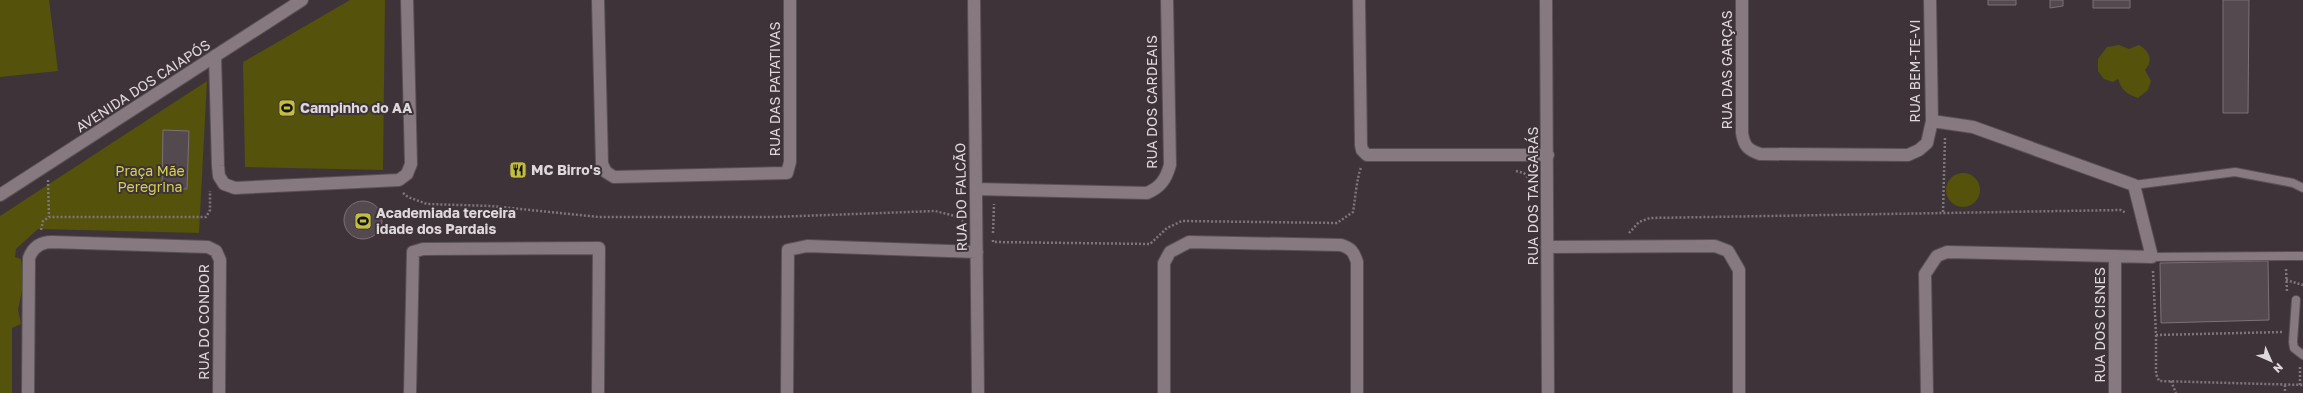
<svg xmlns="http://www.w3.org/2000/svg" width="2303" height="393" viewBox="0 0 2303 393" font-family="'Golos Text',sans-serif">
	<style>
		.green { fill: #54520b }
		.building { fill: #554950; stroke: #7d7177 }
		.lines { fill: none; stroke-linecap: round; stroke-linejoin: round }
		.lane-casing { stroke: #595054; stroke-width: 10 }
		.street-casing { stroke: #595054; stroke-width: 14 }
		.secondary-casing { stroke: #595054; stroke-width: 14 }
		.path { stroke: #7f767b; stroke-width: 2.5; stroke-dasharray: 2 2; stroke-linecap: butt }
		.lane { stroke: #867980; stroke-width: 8 }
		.street { stroke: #867980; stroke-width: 12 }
		.secondary { stroke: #867980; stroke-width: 12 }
		.labels { text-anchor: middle; stroke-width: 4; stroke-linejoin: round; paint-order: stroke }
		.street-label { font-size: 14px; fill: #dfd8db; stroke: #3e3339 }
		.poi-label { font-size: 14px; font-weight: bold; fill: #dfd8db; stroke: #3e3339; text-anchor: start }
		.park-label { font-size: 14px; fill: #d4d150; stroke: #3e3339 }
	</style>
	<rect width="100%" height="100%" fill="#3e3339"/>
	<path class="green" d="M0,0H49L58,71L0,77Z
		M350,0H385L383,170L245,167L243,62Z
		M2119,45L2129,49L2139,45C2149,51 2154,60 2145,70L2151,81L2148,90L2138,98C2127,94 2122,91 2118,79L2113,82L2104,79L2098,71V59L2107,47Z
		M207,81L199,233L38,229L16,249L15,257L21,259L24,280L18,310L21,324L12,328V393H0V216Z
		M1946 190a17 17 0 1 1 34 0a17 17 0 1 1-34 0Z"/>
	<path class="building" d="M1988,0H2016V5H1988Z
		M2050,0H2063V6L2050,8Z
		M2093,0H2130V8H2093Z
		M2223,0H2249L2248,113H2223Z
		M163,130L189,131L187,189L162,188Z
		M344 220a19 19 0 1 1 38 0a19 19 0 1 1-38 0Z
		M2268,261L2269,320L2161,323L2160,263Z"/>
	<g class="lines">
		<g class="lane-casing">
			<path id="lane" d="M2134,185L2235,172L2293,183L2303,188
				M2152,257L2303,256
				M2296,300L2293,342L2294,348L2303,355"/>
		</g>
		<g class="street-casing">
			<path id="street" d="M598,0L602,164L606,172L614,177L787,173L790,162V0
				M974,0L978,393
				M1359,0L1361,145L1362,150L1367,155H1548
				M1546,0L1548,393
				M1742,0V133C1744,146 1748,150 1760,154L1908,155L1919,150L1927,143L1932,121L1930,0
				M215,56L218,166L219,176L224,184L235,188L399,180L407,174L411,164L407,0
				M976,189L1147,193C1161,187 1166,179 1170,165L1167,0
				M1547,247L1715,246L1728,251L1739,270V393
				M28,393L29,258C33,247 41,242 52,242L208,247L216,251L220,260L219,393
				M410,393L413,252L423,249L599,248L598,393
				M787,393L788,250L807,246L977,252
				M1164,393V263L1170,252L1189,242L1341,245C1351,248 1354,252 1357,262V393
				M1927,393L1925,274L1937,256L1947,252L2152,257L2134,185L1973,127L1932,121
				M2115,393V256"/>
		</g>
		<g class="secondary-casing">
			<path id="secondary" d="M0,195L302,0"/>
		</g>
		<path class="path" d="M1516,171L1524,173L1532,183
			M48,180L49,217
			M403,193L408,197L427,204L491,206L599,217H774L935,211L955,216L963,221
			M1943,212L1945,138
			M41,230L43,221L49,217H206L210,210V191
			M993,233L994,204
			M1629,233L1639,222L1650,218L2121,210L2126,213
			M993,240V242L1150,244L1167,228L1182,221L1337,223L1353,212C1355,201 1357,176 1361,168
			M2286,269L2287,292
			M2153,271L2156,335V374L2159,381L2303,385
			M2286,280L2303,285
			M2156,335L2282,332
			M2300,367V385
			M2171,381L2176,393
			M2285,385V393"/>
		<use href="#lane" class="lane"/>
		<use href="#street" class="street"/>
		<use href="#secondary" class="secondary"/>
	</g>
	<defs>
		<g id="stadium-square" transform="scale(0.9)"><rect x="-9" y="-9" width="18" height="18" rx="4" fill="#c1bd40" stroke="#3e3339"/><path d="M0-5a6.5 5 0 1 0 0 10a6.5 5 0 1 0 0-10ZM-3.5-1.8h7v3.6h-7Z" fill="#111"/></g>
		<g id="restaurant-square" transform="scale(0.9)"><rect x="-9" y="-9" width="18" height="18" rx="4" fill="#c1bd40" stroke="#3e3339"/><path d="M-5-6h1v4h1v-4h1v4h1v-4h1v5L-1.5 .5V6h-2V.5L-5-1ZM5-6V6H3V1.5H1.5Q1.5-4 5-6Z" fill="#111"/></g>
	</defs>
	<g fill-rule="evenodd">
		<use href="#stadium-square" x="287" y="108"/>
		<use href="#restaurant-square" x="518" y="170"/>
		<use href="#stadium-square" x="363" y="221"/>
	</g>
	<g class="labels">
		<g class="street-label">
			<text transform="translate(1727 70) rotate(-90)" y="5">RUA DAS GARÇAS</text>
			<text transform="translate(1915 71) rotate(-90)" y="5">RUA BEM-TE-VI</text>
			<text transform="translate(143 86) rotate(-33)" y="5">AVENIDA DOS CAIAPÓS</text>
			<text transform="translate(775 89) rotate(-90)" y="5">RUA DAS PATATIVAS</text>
			<text transform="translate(1152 102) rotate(-90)" y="5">RUA DOS CARDEAIS</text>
			<text transform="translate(1533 196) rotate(-90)" y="5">RUA DOS TANGARÁS</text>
			<text transform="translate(961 197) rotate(-91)" y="5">RUA DO FALCÃO</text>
			<text transform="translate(204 322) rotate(-90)" y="5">RUA DO CONDOR</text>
			<text transform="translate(2100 325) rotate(-90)" y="5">RUA DOS CISNES</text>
		</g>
		<g class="poi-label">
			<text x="300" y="113">Campinho do AA</text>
			<text x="531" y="175">MC Birro's</text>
			<text x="376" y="218">Academiada terceira<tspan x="376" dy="16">idade dos Pardais</tspan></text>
		</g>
		<g class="park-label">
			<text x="150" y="176">Praça Mãe<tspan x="150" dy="16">Peregrina</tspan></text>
		</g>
	</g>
	<g transform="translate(2271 361) rotate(135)" stroke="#3e3339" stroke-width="3" paint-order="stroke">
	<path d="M0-3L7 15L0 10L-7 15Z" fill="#dfd8db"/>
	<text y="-6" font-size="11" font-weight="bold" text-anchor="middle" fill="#dfd8db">N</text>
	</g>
</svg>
